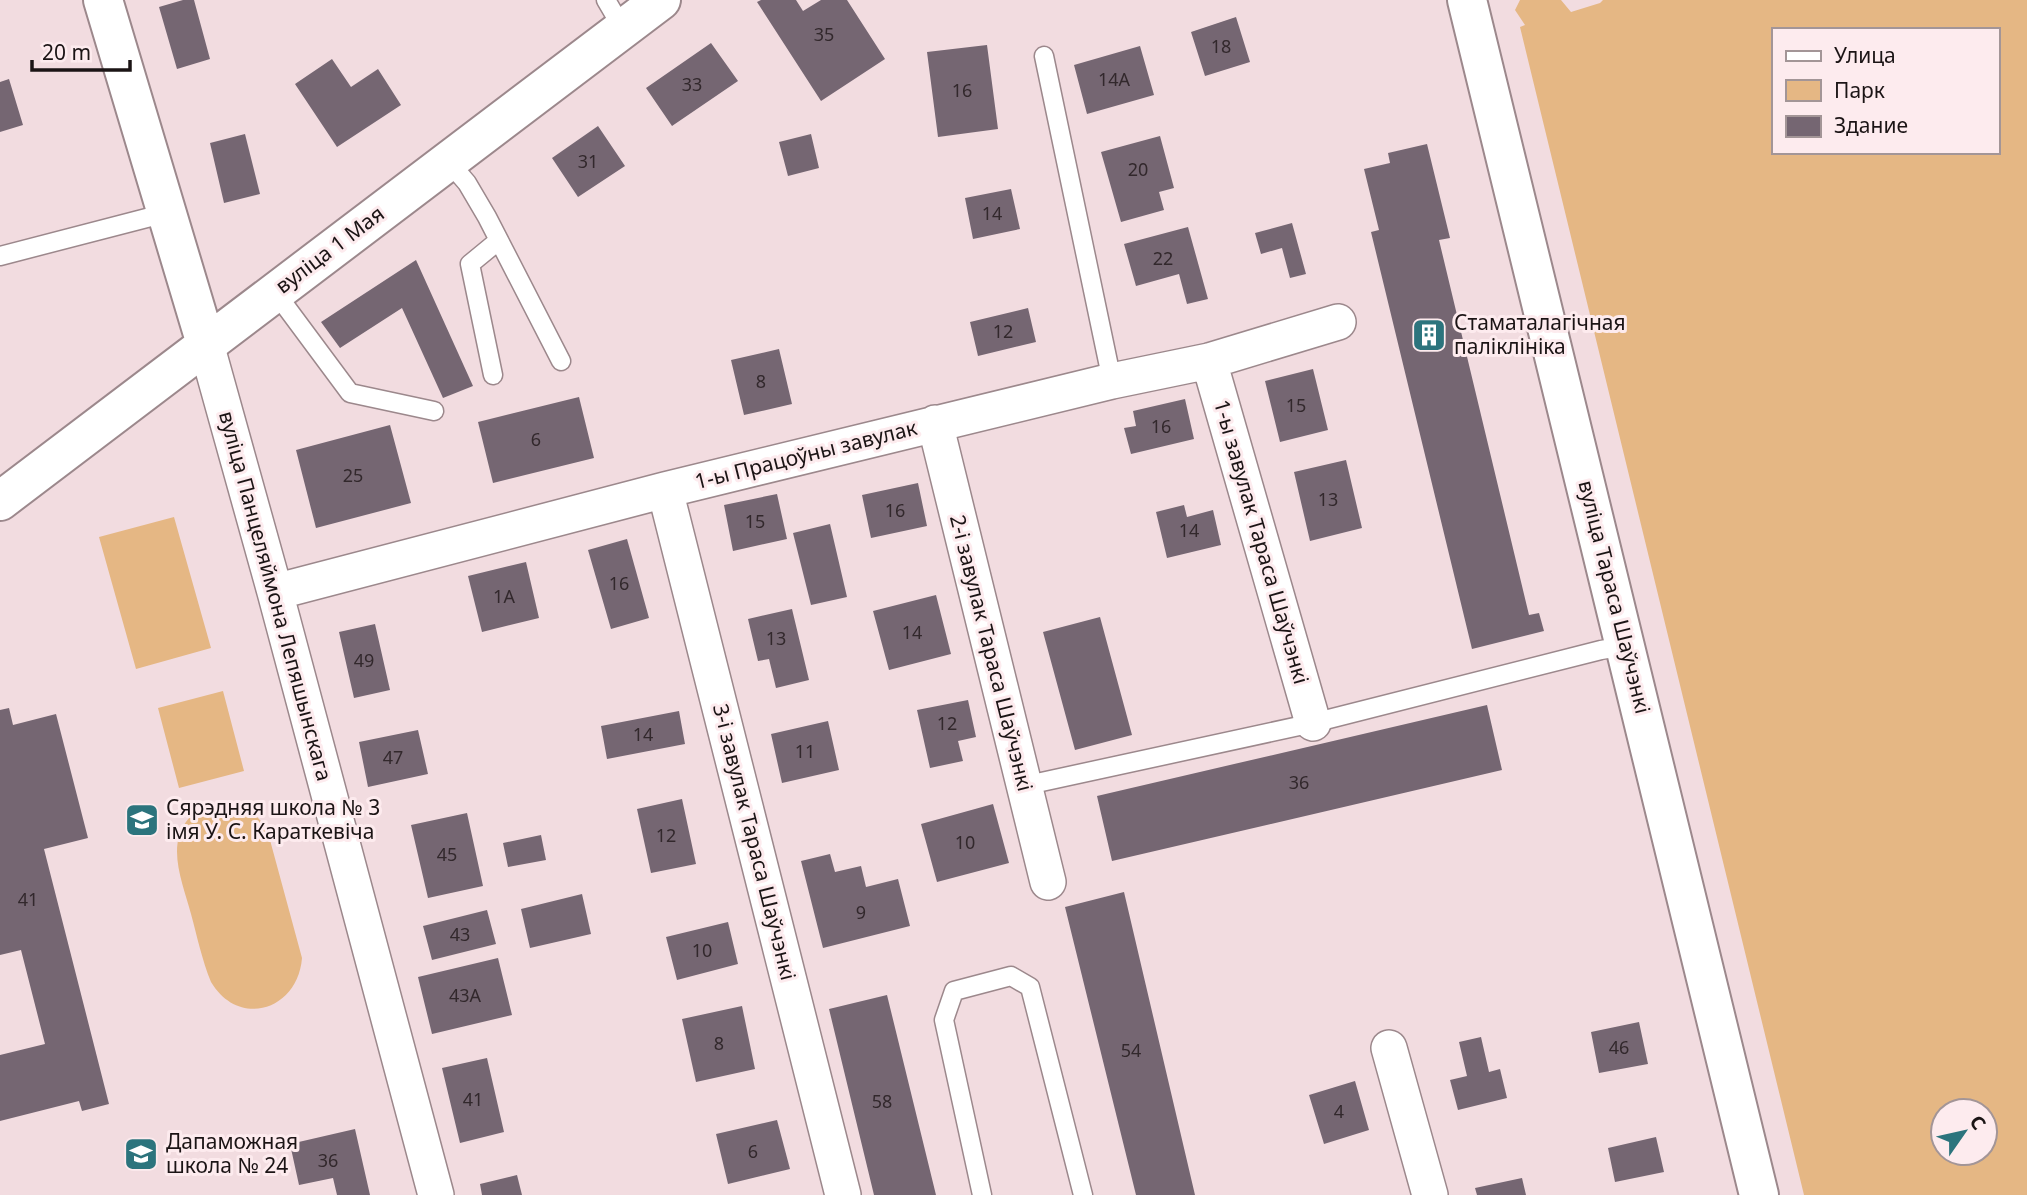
<svg xmlns="http://www.w3.org/2000/svg" width="2027" height="1195" viewBox="0 0 2027 1195" font-family="'Noto Sans',sans-serif">
	<style>
		.green { fill: #e5b784; fill-rule: evenodd }
		.building { fill: #756672 }
		.lines { fill: none; stroke-linecap: round; stroke-linejoin: round }
		.lane-casing { stroke: #9c888c; stroke-width: 21 }
		.street-casing { stroke: #9c888c; stroke-width: 38 }
		.secondary-casing { stroke: #9c888c; stroke-width: 42 }
		.lane { stroke: #fff; stroke-width: 18 }
		.street { stroke: #fff; stroke-width: 35 }
		.secondary { stroke: #fff; stroke-width: 38 }
		.labels { text-anchor: middle; stroke-width: 6; stroke-linejoin: round; paint-order: stroke }
		.number-label { font-size: 18px; fill: #32282c }
		.street-label { font-size: 21px; fill: #1b1415; stroke: #fdebee }
		.poi-label { font-size: 21px; fill: #1b1415; stroke: #fdebee; text-anchor: start }
	</style>
	<rect width="100%" height="100%" fill="#f2dce0"/>
	<path class="green" d="M1520,0H1561L1571,12L1600,3L1603,0H2027V1195H1804L1520,27L1525,25L1515,10ZM1773,30H1997V152H1773ZM1943,1111H1985V1153H1943Z
		M174,517L211,648L136,669L99,537Z
		M223,691L244,771L179,788L158,708Z
		M230,803C247,807 258,815 267,829L302,958C298,1010 239,1029 211,982C202,960 197,936 191,914C183,883 164,843 191,816C202,805 215,802 230,803Z"/>
	<path class="building" d="M183,0H194L210,59L177,69L159,7Z
		M761,0H796L803,11L821,0H847L885,59L821,101L757,2Z
		M1236,17L1250,62L1205,76L1191,32Z
		M711,43L738,81L672,126L646,88Z
		M987,45L998,129L938,137L927,52Z
		M1140,46L1154,95L1087,114L1074,65Z
		M332,59L351,87L378,69L401,105L337,147L295,84Z
		M9,79L23,125L0,132V82Z
		M598,126L625,166L578,197L552,158Z
		M245,134L260,194L224,203L210,143Z
		M811,134L819,168L788,176L779,142Z
		M1160,136L1174,188L1159,192L1164,210L1121,222L1101,152Z
		M1427,144L1450,238L1439,240L1529,615L1539,613L1544,631L1472,649L1371,232L1379,230L1364,169L1390,163L1388,153Z
		M1011,189L1020,229L973,239L965,198Z
		M1292,223L1306,274L1290,278L1282,248L1261,254L1255,233Z
		M1188,227L1208,299L1187,304L1179,274L1136,286L1124,244Z
		M416,260L473,386L443,398L402,308L340,348L321,322Z
		M1028,308L1036,342L978,356L970,322Z
		M779,349L792,404L744,415L731,360Z
		M1313,369L1328,430L1280,442L1265,381Z
		M579,397L594,458L493,483L478,422Z
		M1185,399L1194,439L1131,454L1124,428L1136,426L1133,411Z
		M390,425L411,503L316,528L296,450Z
		M1346,460L1362,528L1310,541L1294,472Z
		M918,483L927,526L871,538L862,495Z
		M777,494L787,539L733,551L724,505Z
		M1184,505L1187,517L1213,510L1221,545L1167,558L1156,512Z
		M830,524L847,597L811,605L793,533Z
		M627,539L649,618L611,629L588,550Z
		M526,562L539,618L482,632L468,576Z
		M936,595L951,654L889,670L873,611Z
		M792,609L809,680L776,688L769,659L758,661L748,619Z
		M1100,617L1132,735L1075,750L1043,632Z
		M375,624L390,690L354,698L339,632Z
		M968,700L976,737L958,741L963,761L930,768L917,710Z
		M1487,705L1502,770L1112,861L1097,796Z
		M9,708L13,725L56,714L88,838L44,849L109,1104L82,1111L79,1101L0,1121V1055L45,1044L21,950L0,955V710Z
		M679,711L685,744L607,759L601,726Z
		M828,721L839,770L782,783L771,734Z
		M418,730L428,774L368,787L359,742Z
		M682,799L696,864L651,873L637,809Z
		M993,804L1009,863L937,882L921,824Z
		M467,813L483,886L428,898L411,825Z
		M541,835L546,860L508,867L503,843Z
		M830,854L835,872L861,866L866,887L898,879L910,926L823,948L801,861Z
		M1124,892L1195,1195H1136L1065,907Z
		M582,894L591,934L530,948L521,909Z
		M487,910L496,944L432,960L423,926Z
		M728,922L738,964L677,980L666,937Z
		M498,958L512,1015L432,1034L418,977Z
		M887,995L936,1195H874L829,1009Z
		M742,1006L755,1069L696,1082L682,1019Z
		M1639,1022L1648,1064L1599,1073L1591,1032Z
		M1481,1037L1489,1072L1500,1069L1507,1098L1458,1110L1450,1080L1467,1076L1459,1042Z
		M487,1058L504,1132L460,1143L442,1068Z
		M1355,1081L1369,1130L1324,1144L1309,1095Z
		M777,1120L790,1169L728,1184L716,1134Z
		M355,1129L370,1195H337L333,1178L299,1185L290,1144Z
		M1656,1137L1664,1172L1615,1182L1608,1148Z
		M517,1175L522,1195H482L480,1184Z
		M1522,1178L1526,1195H1477L1475,1188Z"/>
	<g class="lines">
		<g class="lane-casing">
			<path id="lane" d="M606,0L623,29
				M1044,56L1112,381
				M448,161L467,183L487,217L561,361
				M0,256L166,213
				M275,292L350,393L434,411
				M493,375L470,264L498,241
				M1023,786L1313,723L1601,650L1625,646
				M982,1195L944,1020L954,991L1011,976L1030,987L1083,1195"/>
		</g>
		<g class="street-casing">
			<path id="street" d="M206,344L275,592L436,1195
				M1209,361L1313,723
				M935,423L1048,882
				M665,490L843,1195
				M275,592L665,490L1112,381L1209,361L1338,322
				M1389,1048L1430,1195"/>
		</g>
		<g class="secondary-casing">
			<path id="secondary" d="M103,0L206,344
				M1467,0L1759,1195
				M0,501L661,0"/>
		</g>
		<use href="#lane" class="lane"/>
		<use href="#street" class="street"/>
		<use href="#secondary" class="secondary"/>
	</g>
	<defs>
		<g id="building-square" transform="scale(1.75)"><rect x="-9" y="-9" width="18" height="18" rx="4" fill="#2c747d" stroke="#fdebee"/><path d="M-4-6H4V6H1V3H-1V6H-4ZM-2.5-4.3h1.7v1.8h-1.7ZM.8-4.3h1.7v1.8H.8ZM-2.5-1h1.7V.8h-1.7ZM.8-1h1.7V.8H.8Z" fill="#fff"/></g>
		<g id="school-square" transform="scale(1.75)"><rect x="-9" y="-9" width="18" height="18" rx="4" fill="#2c747d" stroke="#fdebee"/><path d="M0-5L7-2L0 1L-7-2ZM-4 1L0 2.5L4 1V4Q0 6-4 4Z" fill="#fff"/></g>
	</defs>
	<g fill-rule="evenodd">
		<use href="#building-square" x="1429" y="335"/>
		<use href="#school-square" x="142" y="820"/>
		<use href="#school-square" x="141" y="1154"/>
	</g>
	<g class="labels">
		<g class="number-label">
			<text x="824" y="41">35</text>
			<text x="1221" y="53">18</text>
			<text x="1114" y="86">14А</text>
			<text x="692" y="91">33</text>
			<text x="962" y="97">16</text>
			<text x="588" y="168">31</text>
			<text x="1138" y="176">20</text>
			<text x="992" y="220">14</text>
			<text x="1163" y="265">22</text>
			<text x="1003" y="338">12</text>
			<text x="761" y="388">8</text>
			<text x="1296" y="412">15</text>
			<text x="1161" y="433">16</text>
			<text x="536" y="446">6</text>
			<text x="353" y="482">25</text>
			<text x="1328" y="506">13</text>
			<text x="895" y="517">16</text>
			<text x="755" y="528">15</text>
			<text x="1189" y="537">14</text>
			<text x="619" y="590">16</text>
			<text x="504" y="603">1А</text>
			<text x="912" y="639">14</text>
			<text x="776" y="645">13</text>
			<text x="364" y="667">49</text>
			<text x="947" y="730">12</text>
			<text x="643" y="741">14</text>
			<text x="805" y="758">11</text>
			<text x="393" y="764">47</text>
			<text x="1299" y="789">36</text>
			<text x="666" y="842">12</text>
			<text x="965" y="849">10</text>
			<text x="447" y="861">45</text>
			<text x="28" y="906">41</text>
			<text x="861" y="919">9</text>
			<text x="460" y="941">43</text>
			<text x="702" y="957">10</text>
			<text x="465" y="1002">43А</text>
			<text x="719" y="1050">8</text>
			<text x="1619" y="1054">46</text>
			<text x="1131" y="1057">54</text>
			<text x="473" y="1106">41</text>
			<text x="882" y="1108">58</text>
			<text x="1339" y="1118">4</text>
			<text x="753" y="1158">6</text>
			<text x="328" y="1167">36</text>
		</g>
		<g class="street-label">
			<text transform="translate(330 250) rotate(-37)" y="7">вуліца 1 Мая</text>
			<text transform="translate(806 455) rotate(-14)" y="7">1-ы Працоўны завулак</text>
			<text transform="translate(1261 542) rotate(74)" y="7">1-ы завулак Тараса Шаўчэнкі</text>
			<text transform="translate(275 596) rotate(75)" y="7">вуліца Панцеляймона Лепяшынскага</text>
			<text transform="translate(1614 597) rotate(76)" y="7">вуліца Тараса Шаўчэнкі</text>
			<text transform="translate(991 653) rotate(76)" y="7">2-і завулак Тараса Шаўчэнкі</text>
			<text transform="translate(754 842) rotate(76)" y="7">3-і завулак Тараса Шаўчэнкі</text>
		</g>
		<g class="poi-label">
			<text x="1454" y="330">Стаматалагічная<tspan x="1454" dy="24">паліклініка</tspan></text>
			<text x="166" y="815">Сярэдняя школа № 3<tspan x="166" dy="24">імя У. С. Караткевіча</tspan></text>
			<text x="166" y="1149">Дапаможная<tspan x="166" dy="24">школа № 24</tspan></text>
		</g>
	</g>
	<rect x="1772" y="28" width="228" height="126" fill="#fdebee" stroke="#a39597" stroke-width="2"/>
	<rect x="1786" y="51" width="35" height="10" fill="#ffffff" stroke="#a39597" stroke-width="2"/>
	<text x="1834" y="63" font-size="21" fill="#1b1415">Улица</text>
	<rect x="1786" y="80" width="35" height="21" fill="#e5b784" stroke="#a39597" stroke-width="2"/>
	<text x="1834" y="98" font-size="21" fill="#1b1415">Парк</text>
	<rect x="1786" y="116" width="35" height="21" fill="#756672" stroke="#a39597" stroke-width="2"/>
	<text x="1834" y="133" font-size="21" fill="#1b1415">Здание</text>
	<g transform="translate(1964 1132) rotate(56)"><circle r="33" fill="#fdebee" stroke="#a39597" stroke-width="2"/>
	<path d="M0-5L12 26L0 18L-12 26Z" fill="#2c747d"/>
	<text y="-10" font-size="19" font-weight="bold" text-anchor="middle" fill="#1b1415">С</text>
	</g>
	<path d="M32 60v10h98v-10" fill="none" stroke="#1b1415" stroke-width="3.5"/>
	<text x="42" y="60" font-size="21" fill="#1b1415" stroke="#fdebee" stroke-width="5" paint-order="stroke">20 m</text>
</svg>
